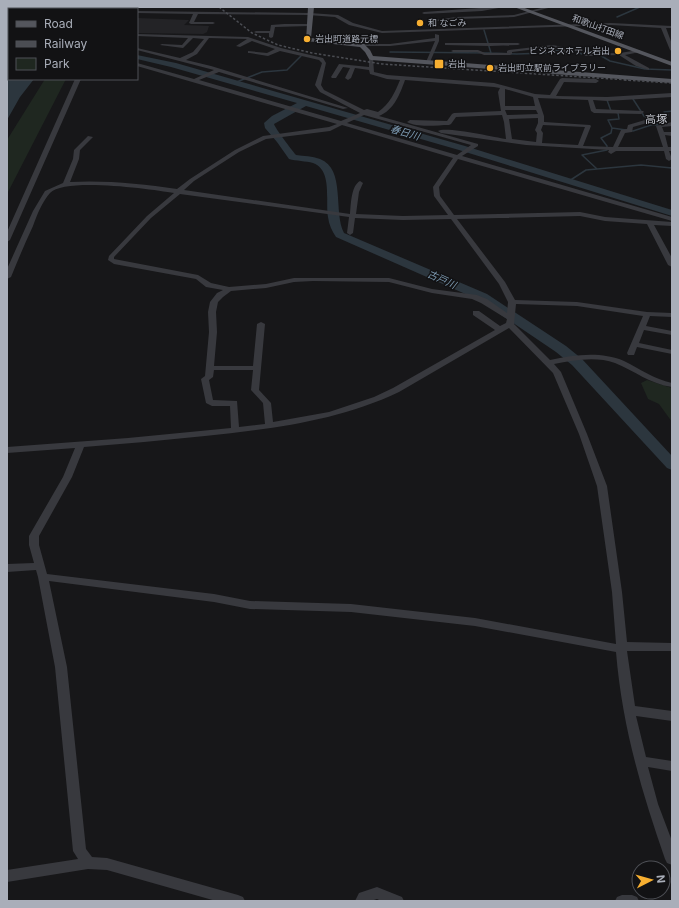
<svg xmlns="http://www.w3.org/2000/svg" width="679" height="908" viewBox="0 0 679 908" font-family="Inter,'Noto Sans JP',sans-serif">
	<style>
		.built { fill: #232326 }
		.green { fill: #1f2720 }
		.water { fill: #2c363e }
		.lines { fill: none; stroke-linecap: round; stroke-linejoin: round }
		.stream { stroke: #2c363e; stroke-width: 1.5 }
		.river { fill: #2c363e; fill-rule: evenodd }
		.minor { fill: #38393e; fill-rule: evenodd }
		.major { fill: #54565d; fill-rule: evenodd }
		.rail { stroke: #4b4d53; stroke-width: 1.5; stroke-dasharray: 2.5 2; stroke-linecap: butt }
		.poi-dot { fill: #f7af31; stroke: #121214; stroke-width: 1.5 }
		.labels { text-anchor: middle; stroke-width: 3; stroke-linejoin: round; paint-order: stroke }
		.far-poi-label { font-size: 9px; fill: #a9aeb9; stroke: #121214; text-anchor: start }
		.far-street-label { font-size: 9px; fill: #a9aeb9; stroke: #121214 }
		.far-water-label { font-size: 10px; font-style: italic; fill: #7f9db5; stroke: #121214 }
		.far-quarter-label { font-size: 11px; fill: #cacdd5; stroke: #121214 }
	</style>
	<rect width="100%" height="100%" fill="#171719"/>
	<path class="built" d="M137,18L189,20L184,25L209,26L207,32L203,34L137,33Z"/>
	<path class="green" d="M45,79H66L7,194V140Z
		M647,380L672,388V422L659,404L648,399L641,383Z"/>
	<path class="water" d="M7,7H90L89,9H9V79H34L20,97L7,120Z"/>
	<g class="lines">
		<path class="stream" d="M617,17L640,7
			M390,52L491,53L484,30
			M491,53L517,54L545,53L553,50L575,51L582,54H598L610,61L645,69L672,70
			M234,83L262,72L287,70L301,56
			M607,100L611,111
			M649,118L668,115L664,112L672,111
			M612,128L633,131L651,125H658L655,121L644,116L633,99
			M597,169L582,155L607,150V146L601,138L611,133L612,128L608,120L619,119L618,113L615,112
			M569,181L586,170L641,165L672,168"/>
		<path class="river" d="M137,55L176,63L465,146L672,210V216L459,150L306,106L274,124C275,128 291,149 296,155C304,156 312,156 320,159C346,169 333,212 344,233L487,294L566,346L582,359L672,456V470L667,468L572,365L556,352L479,300L336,237C332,231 329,225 328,217C325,202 333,170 313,163C306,161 296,161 289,159L277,142L265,128L264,123L272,116L297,103L171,67L137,59Z"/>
		<path class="minor" d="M105,7H110L108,9H103Z
			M493,7H504L482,11L424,14L422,13L424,12Z
			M545,7H552L514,17L456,19L430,22L428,21L456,17L514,15Z
			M137,11L310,13L338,15L353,23L382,31L611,23L672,26V28H666L672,44V51L670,50L661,28L611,25L382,33L349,25L335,17L308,15L198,14L194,22H213L215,23L213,24H191L189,23L193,14L137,13Z
			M284,24H309L311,25L309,26L275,27L273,37L271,38L269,37V33H256L254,32L256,31H270L271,25Z
			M137,34L248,37L281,48L323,58L326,63L321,85L324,90L364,110L367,109L378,112C390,104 395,92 400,80L387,79L370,74L369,70L355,68L351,78L348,80L345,78L350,68L343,67L336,78H332L331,77L339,64L369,67V58L371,57L373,58L374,72L387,75L494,83L535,94L550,95L560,79L562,78L596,79L599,81L596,83L564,82L556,96L607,97L672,93V97L607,101L593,100L596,109L643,111L644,112L641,114L594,113L591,111L588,100L538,98L544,116V122L590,125L591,126L583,146L613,147L621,130L627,129L628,125L645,120L648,122L647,123L633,127L632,132L625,133L618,147H663L656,126L672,122V126L662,127L664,132H672V136L665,135L668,147H672V151H669L672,159L669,161L666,159L664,151H616L611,154L608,152L609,150L526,145L441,133L438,131C445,126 494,137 506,139L504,122L502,115L456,117L451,124L449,125C437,125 417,128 407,122L410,120L447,121L452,114L454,113L501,111L498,92L500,88L494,87L405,80C400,94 394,110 379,116L478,144V146L462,156L672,217V221L458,159L439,187L440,196L454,215L580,212L605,217L672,222V226L654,225L672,258V267L668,265L647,224L605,221L580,216L457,219L505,282L515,300L577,302L647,312L672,313V317L650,316L646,326L672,331V335L644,330L639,343L672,350V354L637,347L634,355H628L627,353L643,316L577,306L516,304L514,324L550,360C574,355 600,351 624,361C640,369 654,379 672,383V387C650,384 635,371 615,363C596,356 574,360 554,364L561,372L587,434L607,486L622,592L627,642L672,643V651H627L635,706L672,711V721L636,716L646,757L672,761V771L648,767L658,804L672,841V865L667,863L665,859C641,790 622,725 616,652L475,626L351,612L250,609L214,602L49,581L67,667L86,849L92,857L107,858L238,895L243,897L245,901H216L107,870L88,869L7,882V870L78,859L73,851L55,667L38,577L36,570L7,572V564L34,563L29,545V536L63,477L75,448L7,453V447L128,438L231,428L230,406H212L206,403L201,379L205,376L209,332L208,312L210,302L217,293L223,290L206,287L196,279L114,264L108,260L109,256L147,216L174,193C151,189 64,177 50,193C42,202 37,215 33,226C25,243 18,260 11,277L7,279V269L33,211L45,191L63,183L73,159L74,150L88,136L93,137L80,150L79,159L70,182C106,180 142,184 177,189L190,179L235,150L263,136L329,127L337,124L137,66V63L194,79L214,70L137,50V48L180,58L193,52L204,39L193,38L183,48L160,45L162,44L182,45L188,38L137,36ZM209,38L247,39L236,46L240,47L252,41L275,49L267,53L248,51V53H250L268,56L280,51L319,60L322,63L315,85L320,92L360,113L341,121L199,80L219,72L343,109L348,108L211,66L186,60L197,54ZM505,89L533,97L535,106H505ZM505,110H536L538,114L507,115ZM364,115L471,145L457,155L347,123ZM538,118V123L535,130L537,133L536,142L512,139L509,119ZM342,125L453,158L433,187L434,196L448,215L403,216L356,214L359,192L363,183L360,181C351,186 351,204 350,214L184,190L194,181L239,152L266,139L330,131ZM543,125L585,127L578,145L542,143L543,133L541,130ZM180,194L349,217L347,233L350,235L353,233L355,218L403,220L451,219L499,284L508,302L507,313L487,299L477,295L432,289L389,278H294L266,284L229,287L211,283L198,275L114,259V257L151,218ZM313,281L389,282L432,293L472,299L481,303L507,319L506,323L500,326L479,311H473V315L495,330L393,388L374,397L329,412L273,422L271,403L259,390L265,324L261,322L257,324L253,366H214L217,332L216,312L218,302L223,297L231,291L266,288L294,282ZM509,328L553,373L579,434L597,486L612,592L616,644L475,618L351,604L250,601L214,594L47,574L39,545V536L72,477L84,447C124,444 164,440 205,436C271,429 338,421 399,392ZM214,370H253L251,390L263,403L265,424L239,427L237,401L213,400L209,380L213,377Z
			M435,34L439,35V41L430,62L428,63L426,62L435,41L390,46H362L360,45L362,44H390L435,38Z
			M447,43H518L520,44L518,45L490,46L445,45V43Z
			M552,45L564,47L568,54L564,55L560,49L552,47L512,52V54L510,55H484L477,52H453L451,51L453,50H478L485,53H507V51L509,50Z
			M638,50H640V52L625,55L649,68V70L636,66L619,55L585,56L583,55L585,54L620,53Z
			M75,79H81L10,240L7,242V232Z
			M377,887L402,897L404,901H381L377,899L371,901H355L359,893Z
			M622,895H632L637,897L639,901H615L617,897Z"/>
		<path class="major" d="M308,7H314L311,38L364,44L370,50L373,56L672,79V83L371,60L369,59L365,52L360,47L306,41Z
			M514,7H522L672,62V66Z"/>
		<path class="rail" d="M219,7L252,33L278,45L312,53L382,64L629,80
			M624,80L672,83"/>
	</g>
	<g class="poi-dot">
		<circle cx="420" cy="23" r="4"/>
		<circle cx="307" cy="39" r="4"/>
		<circle cx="618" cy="51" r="4"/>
		<rect x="434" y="59" width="10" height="10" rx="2"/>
		<circle cx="490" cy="68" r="4"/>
	</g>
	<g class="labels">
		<g class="far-poi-label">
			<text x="428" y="26">和 なごみ</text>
			<text x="315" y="42">岩出町道路元標</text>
			<text x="610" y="54" text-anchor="end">ビジネスホテル岩出</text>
			<text x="448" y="67">岩出</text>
			<text x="498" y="71">岩出町立駅前ライブラリー</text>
		</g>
		<g class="far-street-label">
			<text transform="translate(598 27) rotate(20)" y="3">和歌山打田線</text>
		</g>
		<g class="far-water-label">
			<text transform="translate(405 132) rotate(16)" y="4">春日川</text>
			<text transform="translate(442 279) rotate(24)" y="4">古戸川</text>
		</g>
		<g class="far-quarter-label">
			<text x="656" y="123">高塚</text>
		</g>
	</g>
	<rect width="679" height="908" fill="none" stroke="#a9aeb9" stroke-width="16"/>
	<rect x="8" y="8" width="130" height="72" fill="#121214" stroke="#4e5056"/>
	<rect x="16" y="21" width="20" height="6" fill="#54565d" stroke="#4e5056"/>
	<text x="44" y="28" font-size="12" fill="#a9aeb9">Road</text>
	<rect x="16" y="41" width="20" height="6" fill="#4b4d53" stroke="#4e5056"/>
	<text x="44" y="48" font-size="12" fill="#a9aeb9">Railway</text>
	<rect x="16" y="58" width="20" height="12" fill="#1f2720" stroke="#4e5056"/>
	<text x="44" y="68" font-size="12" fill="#a9aeb9">Park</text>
	<g transform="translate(651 880) rotate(84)"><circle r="19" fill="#121214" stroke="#4e5056"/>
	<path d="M0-3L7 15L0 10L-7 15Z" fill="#f7af31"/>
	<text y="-6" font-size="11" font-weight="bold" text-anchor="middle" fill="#a9aeb9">N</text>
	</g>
</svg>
